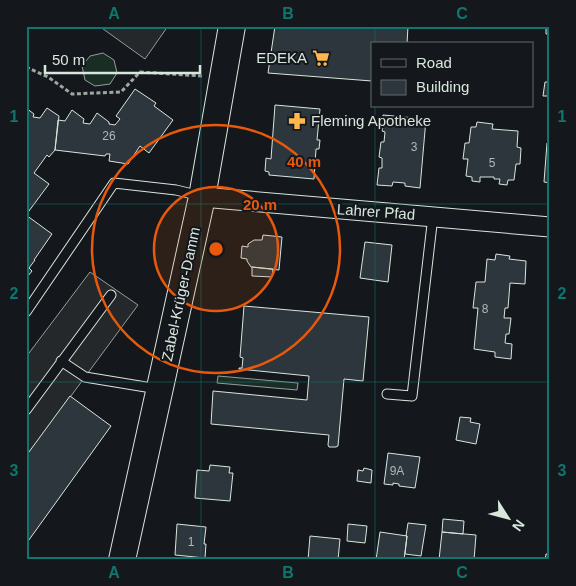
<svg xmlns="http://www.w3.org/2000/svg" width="576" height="586" viewBox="0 0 576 586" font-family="Arial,sans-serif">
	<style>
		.green { fill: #1a2d24; stroke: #939e99 }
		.parking { fill: #24282b; stroke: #939e99 }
		.building { fill: #2c363c; stroke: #d8e6dc }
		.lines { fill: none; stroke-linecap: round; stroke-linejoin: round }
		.lane-casing { stroke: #d8e6dc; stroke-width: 11 }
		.street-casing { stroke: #d8e6dc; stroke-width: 21 }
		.secondary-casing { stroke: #d8e6dc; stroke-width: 28 }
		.path { stroke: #9da8a2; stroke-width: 3; stroke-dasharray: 4 2.5; stroke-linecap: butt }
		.lane { stroke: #14181c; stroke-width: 9 }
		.street { stroke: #14181c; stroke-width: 19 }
		.secondary { stroke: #14181c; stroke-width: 26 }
		.grid { fill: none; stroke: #0f766e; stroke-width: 1; stroke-opacity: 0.55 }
		.ring { fill: none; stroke: #e8590c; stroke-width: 2.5 }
		.labels { text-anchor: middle; stroke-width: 4; stroke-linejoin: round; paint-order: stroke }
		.number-label { font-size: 12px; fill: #adbab4 }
		.poi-label { font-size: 15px; fill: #d8e6dc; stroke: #14181c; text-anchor: end }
		.street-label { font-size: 15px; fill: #d8e6dc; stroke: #14181c }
		.centre { fill: #e8590c; stroke: #14181c; stroke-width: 2.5 }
		.ring-label { font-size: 15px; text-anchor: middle; font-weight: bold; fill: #e8590c; stroke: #14181c; stroke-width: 4; stroke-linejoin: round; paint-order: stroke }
		.neatline { fill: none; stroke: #0f766e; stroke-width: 2 }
		.grid-label { font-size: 16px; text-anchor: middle; font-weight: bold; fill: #0f766e }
	</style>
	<rect width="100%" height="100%" fill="#14181c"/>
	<path class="green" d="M103,53L114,60L117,73L110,84L95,86L85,80L82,66L90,56Z
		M218,376L298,383L297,390L217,383Z"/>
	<path class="parking" d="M99,26H168L145,59Z
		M90,272L138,305L26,457V357Z"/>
	<path class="building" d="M275,26H408L407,44H372V81L268,73Z
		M546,26H550V34H546Z
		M545,82H550V96H543Z
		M135,89L156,103L154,106L173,120L149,153L140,146L128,164L109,161L110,154H106L105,156L55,150L58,120L65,121L72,110L84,119L83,123L90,124L97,113L109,122V124L115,125L120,119L116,116Z
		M275,105L320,109L317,140H320L319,149H316L314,179L269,175V172L265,171L266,158L271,159Z
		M26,108L34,114L33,117L40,118L47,108L59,116L55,150L49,157L47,155L34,173L49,184L26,215Z
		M383,115L426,119L420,188L405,186V183L393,182L392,186L377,185L379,168H382V158L379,157L381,142H384L385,132L382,131Z
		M477,122L493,124L492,129L518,131L517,147L521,148L520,164H516L514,180H508L507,185L499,184L500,179H494V177H480V182L472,181V177L466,176L468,159H463L465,143H469L471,127H476Z
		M547,143H550V183L544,182Z
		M26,215L52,234L34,260H35L29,268L32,271L28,276L26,275Z
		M263,235L282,237L279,270L251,267L247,261V259L241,258L242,246L248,247V244L254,240H262Z
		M365,242L392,245L388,282L360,278Z
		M496,254L510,256L509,259L526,261L525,284L510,283L508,308H505L504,318H511L509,334H506L505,343L512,344L511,359L495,357V352L474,349L478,308H473L476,282H485L487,259L495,260Z
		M252,267L273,269L272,277L252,276Z
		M244,306L369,317L363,381L344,379L338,446L336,447H329L328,445L329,435L211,424L213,391L307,400L309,376L239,369V368H242L243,358L240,357Z
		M70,396L111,426L26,544V456Z
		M460,417L471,418L470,422L480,424L476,444L456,440Z
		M388,453L420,457L415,488L399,486V484L393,483V485L384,484Z
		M210,465L230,467L229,473H233L230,501L195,498L197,470L209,471Z
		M364,468L372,470L371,483L357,481L358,470L363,471Z
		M443,519L464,521L463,534L442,532Z
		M408,523L426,525L421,556L405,554L407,536H406Z
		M177,524L206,527L204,544H206L205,558L175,555Z
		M348,524L367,526L365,543L347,541Z
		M380,532L407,536L404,560H376Z
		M442,532L476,535L474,560H439Z
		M310,536L340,539L338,560H308Z
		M546,554H550V560H545Z"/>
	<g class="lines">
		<g class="lane-casing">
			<path id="lane" d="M26,312L114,183L176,190L201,196
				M61,361L85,377L158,389
				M387,394L412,396L433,216
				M26,410L111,295"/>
		</g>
		<g class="street-casing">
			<path id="street" d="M202,197C318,208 434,216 550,227"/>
		</g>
		<g class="secondary-casing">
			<path id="secondary" d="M122,560L202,197L232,26"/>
		</g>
		<path class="path" d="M26,67L48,77L72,94L121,92L140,72L202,76
			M26,559L42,560"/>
		<use href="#lane" class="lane"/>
		<use href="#street" class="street"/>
		<use href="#secondary" class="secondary"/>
	</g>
	<path class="grid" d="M201,26V560M375,26V44M375,106V560M26,204H550M26,382H550"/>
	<circle cx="216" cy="249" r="62" fill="#e8590c" fill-opacity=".12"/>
	<g class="ring">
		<circle cx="216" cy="249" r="62"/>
		<circle cx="216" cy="249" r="124"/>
	</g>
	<defs>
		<g id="supermarket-bare" transform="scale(1.35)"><path d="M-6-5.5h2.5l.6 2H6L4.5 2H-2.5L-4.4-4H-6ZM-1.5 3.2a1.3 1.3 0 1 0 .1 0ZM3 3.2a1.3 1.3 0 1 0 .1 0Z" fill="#ffb74d" stroke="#14181c" stroke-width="2.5" paint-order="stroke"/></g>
		<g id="pharmacy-bare" transform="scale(1.35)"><path d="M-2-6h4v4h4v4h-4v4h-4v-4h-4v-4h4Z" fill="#ffb74d" stroke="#14181c" stroke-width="2.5" paint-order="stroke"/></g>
	</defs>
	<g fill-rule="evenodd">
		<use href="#supermarket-bare" x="321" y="58"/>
		<use href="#pharmacy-bare" x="297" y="121"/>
	</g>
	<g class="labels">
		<g class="number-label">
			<text x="109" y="140">26</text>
			<text x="414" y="151">3</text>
			<text x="492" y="167">5</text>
			<text x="485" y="313">8</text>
			<text x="397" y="475">9A</text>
			<text x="191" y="546">1</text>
		</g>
		<g class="poi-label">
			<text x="307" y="63">EDEKA</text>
			<text x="311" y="126" text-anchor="start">Fleming Apotheke</text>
		</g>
		<g class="street-label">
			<text transform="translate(376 212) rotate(4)" y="5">Lahrer Pfad</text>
			<text transform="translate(181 294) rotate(-78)" y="5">Zabel-Krüger-Damm</text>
		</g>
	</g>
	<circle cx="216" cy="249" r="8" class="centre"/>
	<g class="ring-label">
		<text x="304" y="167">40 m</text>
		<text x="260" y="210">20 m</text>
	</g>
	<rect width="576" height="586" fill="none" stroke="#14181c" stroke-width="55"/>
	<rect x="371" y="42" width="162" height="65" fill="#14181c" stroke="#626a69"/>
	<rect x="381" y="59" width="25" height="8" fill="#14181c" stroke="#626a69"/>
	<text x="416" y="68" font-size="15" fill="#d8e6dc">Road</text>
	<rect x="381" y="80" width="25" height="15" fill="#2c363c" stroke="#626a69"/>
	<text x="416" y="92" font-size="15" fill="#d8e6dc">Building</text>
	<g transform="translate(508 518) rotate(126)" stroke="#14181c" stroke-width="4" paint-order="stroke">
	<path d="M0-4L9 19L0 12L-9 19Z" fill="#d8e6dc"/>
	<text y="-8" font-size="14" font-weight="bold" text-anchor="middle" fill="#d8e6dc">N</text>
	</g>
	<path d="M45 65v8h155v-8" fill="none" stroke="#d8e6dc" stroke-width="2.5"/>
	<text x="52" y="65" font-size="15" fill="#d8e6dc" stroke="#14181c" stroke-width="4" paint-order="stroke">50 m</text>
	<rect x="28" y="28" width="520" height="530" class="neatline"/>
	<g class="grid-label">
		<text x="114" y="19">A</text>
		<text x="288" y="19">B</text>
		<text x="462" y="19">C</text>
		<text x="14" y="122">1</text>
		<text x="562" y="122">1</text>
		<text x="14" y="299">2</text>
		<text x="562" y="299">2</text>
		<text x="14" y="476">3</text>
		<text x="562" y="476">3</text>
		<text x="114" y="578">A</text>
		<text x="288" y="578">B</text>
		<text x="462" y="578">C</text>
	</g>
</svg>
